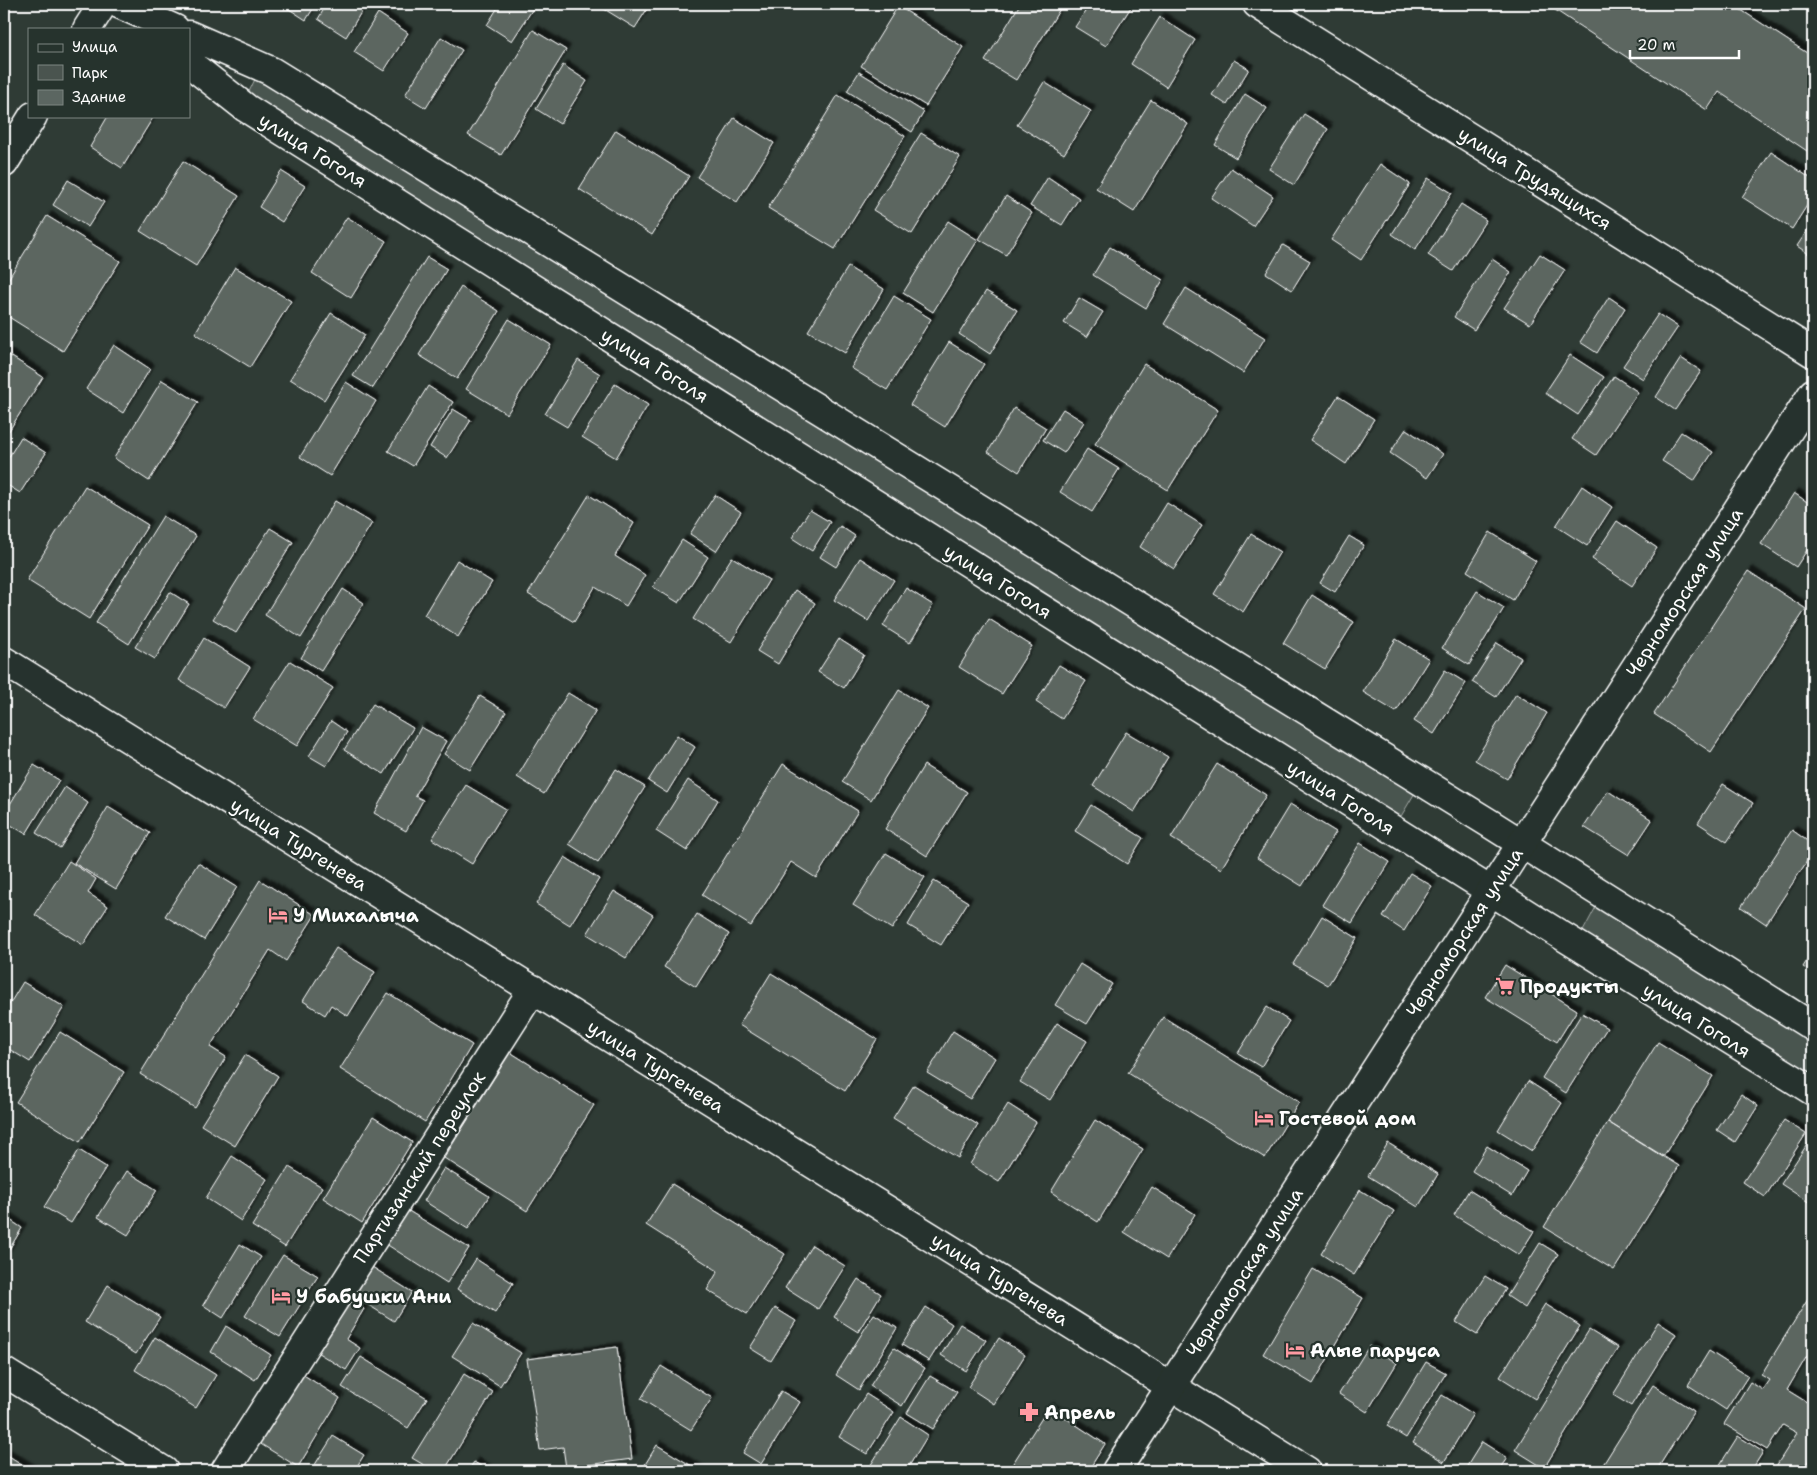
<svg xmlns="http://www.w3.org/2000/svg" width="1817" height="1475" viewBox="0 0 1817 1475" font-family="'Shantell Sans',sans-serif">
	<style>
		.green { fill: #4a544f; stroke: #a4aaa7 }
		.building { fill: #5b6661; stroke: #fff; filter: url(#shadow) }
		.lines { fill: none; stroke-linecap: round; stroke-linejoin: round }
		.street-casing { stroke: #fff; stroke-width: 31 }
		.secondary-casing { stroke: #fff; stroke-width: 31 }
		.street { stroke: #26332d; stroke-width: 28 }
		.secondary { stroke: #26332d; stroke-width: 28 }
		.labels { text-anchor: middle; stroke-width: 4.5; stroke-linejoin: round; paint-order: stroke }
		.street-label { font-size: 19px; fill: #fff; stroke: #26332d }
		.poi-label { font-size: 19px; font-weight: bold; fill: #fff; stroke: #26332d; text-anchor: start }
	</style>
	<defs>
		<filter id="shadow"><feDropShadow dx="4.5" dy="-4.5" stdDeviation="1" flood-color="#0009"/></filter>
	</defs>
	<rect width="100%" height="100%" fill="#2f3b35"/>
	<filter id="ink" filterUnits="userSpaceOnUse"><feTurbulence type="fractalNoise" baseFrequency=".02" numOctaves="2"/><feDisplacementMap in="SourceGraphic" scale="10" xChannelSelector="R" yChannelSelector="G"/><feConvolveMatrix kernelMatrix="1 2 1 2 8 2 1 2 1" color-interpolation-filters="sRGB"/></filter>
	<g filter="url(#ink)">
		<path class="green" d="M258,73L1416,791L1400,818L246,98Z
			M1597,905L1813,1040V1079L1581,935Z"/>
		<path class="building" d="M288,4H316L306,20L286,7Z
			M327,4H366L346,37L318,19Z
			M500,4H536L512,41L487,25Z
			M596,4H645L649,6L635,28Z
			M1020,4H1063L1016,80L985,61Z
			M1090,4H1133L1106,46L1075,27Z
			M1546,4H1732L1813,57V155L1719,92L1707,110Z
			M898,6L963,47L926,106L861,66Z
			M378,13L408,33L384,71L354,52Z
			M1160,17L1195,40L1166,87L1131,64Z
			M533,30L566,50L501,155L468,135Z
			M441,37L462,50L426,108L405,95Z
			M1234,60L1249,69L1227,105L1212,95Z
			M563,65L587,81L560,124L536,109Z
			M859,72L924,112L912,132L847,91Z
			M1044,82L1091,111L1064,154L1017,125Z
			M1245,94L1267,108L1236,158L1215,145Z
			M838,95L905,136L835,249L768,208Z
			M1151,100L1188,124L1134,212L1096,188Z
			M1304,114L1328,129L1294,185L1269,169Z
			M108,116H154L122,168L90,147Z
			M734,118L774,143L737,202L697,177Z
			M616,130L689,176L652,235L579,189Z
			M921,133L960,157L912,234L873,210Z
			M1771,152L1813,180V196L1792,229L1742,197Z
			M183,161L239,196L196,266L140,231Z
			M1380,164L1410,184L1361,260L1331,240Z
			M1231,168L1273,196L1253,226L1211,198Z
			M281,171L305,186L282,222L259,207Z
			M1048,177L1079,198L1062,225L1030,206Z
			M1428,178L1452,193L1415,250L1392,234Z
			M68,180L104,202L88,227L53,205Z
			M1006,196L1032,213L1006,255L979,239Z
			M1461,204L1486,220L1453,271L1428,255Z
			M47,216L120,261L63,351L4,314V286Z
			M347,217L386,241L351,298L312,273Z
			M948,221L978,240L933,312L903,293Z
			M1813,222V257L1797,246Z
			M1283,245L1310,261L1292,290L1266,273Z
			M1110,247L1163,280L1146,308L1093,275Z
			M1540,254L1565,270L1530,324L1504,308Z
			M427,257L447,269L373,388L353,376Z
			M1492,259L1511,272L1474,330L1454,317Z
			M235,267L291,301L250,367L195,333Z
			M848,267L884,289L845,353L808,331Z
			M461,287L499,311L457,379L419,355Z
			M1186,288L1265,338L1243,373L1164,324Z
			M986,291L1017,310L990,354L959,334Z
			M894,296L931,319L887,390L851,368Z
			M1609,297L1625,308L1597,353L1580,342Z
			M1079,298L1103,312L1087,337L1064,323Z
			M331,313L365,335L324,400L290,379Z
			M1658,314L1678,327L1643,379L1623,366Z
			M509,319L551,345L507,414L466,389Z
			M949,342L984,364L945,427L910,405Z
			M114,345L150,369L123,413L86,389Z
			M4,352L43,377L5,437L4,436Z
			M1570,355L1604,377L1578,415L1545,393Z
			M1681,358L1701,371L1675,410L1656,397Z
			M578,360L600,374L567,427L545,414Z
			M1144,364L1218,410L1168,490L1095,444Z
			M1614,376L1638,392L1596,455L1572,439Z
			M162,380L198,402L149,481L114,458Z
			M346,382L376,401L330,476L300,457Z
			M615,384L648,405L616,458L582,437Z
			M428,386L453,402L413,466L388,451Z
			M1338,396L1374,419L1346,464L1310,440Z
			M1014,408L1046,428L1019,472L988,452Z
			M453,409L471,420L447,458L430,447Z
			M1063,409L1084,422L1064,453L1043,440Z
			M1406,429L1443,454L1427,478L1390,453Z
			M1681,432L1713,452L1694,481L1662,461Z
			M21,437L46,453L20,493L4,483V465Z
			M1087,449L1119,469L1092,512L1060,492Z
			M85,486L148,525L89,619L27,580Z
			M1582,486L1612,507L1587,546L1556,526Z
			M1794,493L1813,506V541L1796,567L1761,544Z
			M589,495L634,523L615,556L645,575L626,606L595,587L574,622L528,594Z
			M715,495L741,512L716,551L690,534Z
			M335,501L372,523L301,638L265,615Z
			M1167,503L1202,525L1174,569L1140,547Z
			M810,510L830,522L812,551L792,538Z
			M163,516L196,536L129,644L96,623Z
			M1617,521L1657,548L1632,586L1592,559Z
			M840,526L855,536L836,567L820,557Z
			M270,528L293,542L236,633L213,619Z
			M1490,532L1536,561L1513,600L1467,571Z
			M1251,534L1280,552L1243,612L1214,594Z
			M1349,536L1364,545L1335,592L1320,583Z
			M682,540L708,557L679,603L653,587Z
			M732,557L769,580L731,642L693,619Z
			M860,558L894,580L868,621L834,600Z
			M457,560L492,582L458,637L424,615Z
			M1748,571L1806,609L1711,752L1654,714Z
			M906,588L933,605L910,643L883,626Z
			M343,589L364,603L321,671L301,658Z
			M795,590L815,603L778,664L757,651Z
			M1477,591L1504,608L1469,665L1442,648Z
			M170,592L189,604L155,659L135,647Z
			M1312,595L1354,622L1325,669L1283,643Z
			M989,619L1032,646L1002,694L959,667Z
			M204,638L250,667L224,708L179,680Z
			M839,639L864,655L844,688L818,672Z
			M1396,639L1429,659L1396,712L1363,692Z
			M1497,643L1521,658L1496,697L1472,682Z
			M290,661L333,688L297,746L253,719Z
			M1059,665L1086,681L1062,719L1036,702Z
			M1445,670L1466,683L1434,734L1414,721Z
			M899,690L928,708L871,800L842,782Z
			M568,693L596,710L544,794L517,777Z
			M1516,694L1547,713L1507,779L1475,760Z
			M480,696L506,712L470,770L444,754Z
			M373,704L413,728L384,774L344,750Z
			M331,721L347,732L326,766L309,756Z
			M421,727L446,741L415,796L423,800L406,831L374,813Z
			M1126,732L1168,757L1134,812L1093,786Z
			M677,735L695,747L667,793L648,781Z
			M783,764L858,811L816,878L791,862L751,926L702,895Z
			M1217,764L1266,795L1221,869L1171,838Z
			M34,765L59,780L26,834L4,821V814Z
			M924,765L967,792L927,856L885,829Z
			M616,769L645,787L598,863L569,844Z
			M688,780L718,800L687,851L656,831Z
			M1723,784L1753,803L1727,842L1698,823Z
			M466,785L506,809L472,864L432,839Z
			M65,787L88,803L60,848L36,833Z
			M1608,791L1652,820L1629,855L1584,827Z
			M1290,804L1336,832L1302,886L1257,858Z
			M1091,805L1143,838L1127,864L1075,831Z
			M108,807L150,833L116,889L74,863Z
			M1792,830L1813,845V852L1766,924L1741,907Z
			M1360,843L1390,862L1352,923L1322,905Z
			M886,853L925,877L892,929L853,905Z
			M565,857L599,879L570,925L536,904Z
			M69,861L96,879L88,893L108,906L83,945L35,915Z
			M198,863L237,887L204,940L165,916Z
			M1410,873L1432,886L1404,931L1383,917Z
			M260,880L315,915L286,961L270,950L210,1047L226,1057L195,1108L140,1074Z
			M934,881L968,902L941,945L908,925Z
			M614,891L653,915L626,958L587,934Z
			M697,914L729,934L696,987L664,967Z
			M1322,916L1357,938L1328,985L1293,964Z
			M336,948L375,972L348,1016L331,1005L325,1015L303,1001Z
			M1813,951V973L1803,967Z
			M1080,964L1112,984L1087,1024L1055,1005Z
			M1505,965L1577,1010L1557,1042L1485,997Z
			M771,973L877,1039L845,1091L739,1025Z
			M23,982L64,1007L30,1062L4,1046V1013Z
			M388,993L472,1045L425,1122L340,1069Z
			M1267,1007L1289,1021L1261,1067L1238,1053Z
			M1582,1013L1607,1028L1566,1093L1542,1078Z
			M1163,1017L1299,1102L1265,1158L1128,1073Z
			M1057,1023L1087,1041L1050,1100L1020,1082Z
			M953,1031L995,1058L970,1099L927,1073Z
			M60,1032L124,1072L80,1142L16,1102Z
			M1658,1042L1713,1076L1663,1157L1608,1122Z
			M510,1052L594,1105L527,1211L444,1158Z
			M245,1055L278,1076L235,1146L201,1125Z
			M1528,1081L1562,1103L1532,1151L1498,1130Z
			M914,1085L978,1125L958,1158L893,1118Z
			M1741,1094L1758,1106L1735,1142L1717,1130Z
			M1008,1104L1036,1122L999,1182L970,1164Z
			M373,1117L412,1142L362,1223L323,1198Z
			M1095,1120L1143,1149L1098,1222L1051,1192Z
			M1784,1120L1806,1134L1765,1197L1743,1182Z
			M1608,1122L1679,1166L1614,1270L1544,1227Z
			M1812,1137L1813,1138V1205L1781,1184Z
			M1388,1143L1438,1174L1418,1207L1368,1176Z
			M1487,1146L1527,1171L1512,1196L1472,1171Z
			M79,1150L106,1167L71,1223L44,1207Z
			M232,1156L267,1179L241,1221L206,1198Z
			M289,1167L322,1187L285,1247L252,1226Z
			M444,1168L489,1196L468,1229L424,1201Z
			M127,1171L157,1190L128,1235L98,1217Z
			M672,1184L785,1254L747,1314L707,1290L718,1271L646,1225Z
			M1152,1187L1195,1214L1167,1259L1124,1232Z
			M1360,1190L1394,1211L1354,1275L1321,1254Z
			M1469,1190L1534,1231L1519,1255L1454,1215Z
			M407,1210L469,1248L447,1283L386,1244Z
			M4,1216L22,1228L4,1258Z
			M1540,1243L1558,1254L1525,1308L1507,1296Z
			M240,1244L261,1257L223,1318L203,1305Z
			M812,1245L845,1266L818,1309L785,1288Z
			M283,1255L318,1276L280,1337L245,1316Z
			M476,1259L513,1283L495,1313L457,1289Z
			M372,1267L412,1292L394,1321L354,1296Z
			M1313,1269L1363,1298L1313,1384L1263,1354Z
			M1485,1276L1506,1289L1477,1335L1456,1322Z
			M858,1279L881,1294L858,1332L834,1317Z
			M108,1285L160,1317L136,1354L85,1322Z
			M1813,1291V1360L1807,1356L1787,1390L1813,1406V1453L1802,1471H1773L1797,1433L1783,1425L1767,1450L1724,1424L1750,1382L1763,1390L1770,1380L1761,1375Z
			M347,1299L364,1309L346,1339L360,1348L346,1370L315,1351Z
			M1545,1304L1580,1326L1535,1399L1500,1377Z
			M926,1307L952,1324L929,1361L902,1345Z
			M775,1308L796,1321L771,1361L750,1348Z
			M874,1314L897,1328L859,1390L836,1375Z
			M1658,1322L1676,1334L1631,1406L1613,1395Z
			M473,1323L521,1353L500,1386L452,1356Z
			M960,1324L986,1340L966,1371L941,1355Z
			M226,1326L271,1355L255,1380L211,1352Z
			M1589,1330L1618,1348L1544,1468L1515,1450Z
			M155,1337L216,1375L196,1408L135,1370Z
			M999,1338L1025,1355L994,1404L968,1387Z
			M1369,1346L1397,1363L1367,1412L1339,1394Z
			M617,1347L632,1459L566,1468L563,1447L540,1450L527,1359Z
			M894,1348L925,1368L902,1406L870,1386Z
			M1709,1351L1748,1376L1726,1410L1688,1385Z
			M361,1357L427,1398L408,1428L342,1387Z
			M1426,1362L1446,1373L1406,1438L1387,1426Z
			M661,1366L712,1398L691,1430L641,1399Z
			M302,1374L340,1398L298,1467L259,1443Z
			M464,1374L493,1392L444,1471H434L412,1458Z
			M930,1376L957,1392L933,1429L907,1413Z
			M1653,1385L1694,1411L1656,1471H1599Z
			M781,1391L800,1402L761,1464L743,1453Z
			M866,1394L894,1412L867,1454L839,1437Z
			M1442,1395L1473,1414L1444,1462L1413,1443Z
			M1049,1407L1105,1444L1088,1471H1008Z
			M901,1417L928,1435L906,1471H867Z
			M333,1436L364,1455L354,1471H311Z
			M1738,1436L1763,1452L1751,1471H1716Z
			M1482,1442L1507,1458L1498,1471H1464Z
			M657,1445L700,1471H641Z
			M4,1453L33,1471H4Z
			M474,1462L489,1471H468Z"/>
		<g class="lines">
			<g class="street-casing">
				<path id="street" d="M119,4L175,29
					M189,35L271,71L1489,823L1813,1027
					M189,63L246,108L1535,919L1813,1091
					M4,661L1307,1471
					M4,1372L164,1471
					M225,1471L533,989"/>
			</g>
			<g class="secondary-casing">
				<path id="secondary" d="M1257,4L1813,353
					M87,29L103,4
					M4,163L33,116
					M1116,1471L1813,393"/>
			</g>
			<use href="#street" class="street"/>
			<use href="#secondary" class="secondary"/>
		</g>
	</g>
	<defs>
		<g id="hotel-bare" transform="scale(1.5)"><path d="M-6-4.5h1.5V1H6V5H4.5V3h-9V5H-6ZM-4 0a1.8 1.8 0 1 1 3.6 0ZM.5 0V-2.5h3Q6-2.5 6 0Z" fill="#ff9aa2" stroke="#26332d" stroke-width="2.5" paint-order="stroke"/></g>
		<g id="supermarket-bare" transform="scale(1.5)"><path d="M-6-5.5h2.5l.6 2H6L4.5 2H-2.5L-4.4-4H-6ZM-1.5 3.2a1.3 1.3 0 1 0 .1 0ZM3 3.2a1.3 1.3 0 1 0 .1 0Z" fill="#ff9aa2" stroke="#26332d" stroke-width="2.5" paint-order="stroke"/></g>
		<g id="pharmacy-bare" transform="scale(1.5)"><path d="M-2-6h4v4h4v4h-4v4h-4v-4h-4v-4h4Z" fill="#ff9aa2" stroke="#26332d" stroke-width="2.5" paint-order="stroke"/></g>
	</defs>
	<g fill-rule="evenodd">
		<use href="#hotel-bare" x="278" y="915"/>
		<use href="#supermarket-bare" x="1505" y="986"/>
		<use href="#hotel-bare" x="1264" y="1118"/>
		<use href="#hotel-bare" x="281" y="1296"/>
		<use href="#hotel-bare" x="1295" y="1350"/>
		<use href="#pharmacy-bare" x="1029" y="1412"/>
	</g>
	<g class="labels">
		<g class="street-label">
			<text transform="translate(313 150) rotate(32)" y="7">улица Гоголя</text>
			<text transform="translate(1535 178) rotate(32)" y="7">улица Трудящихся</text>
			<text transform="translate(655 365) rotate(32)" y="7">улица Гоголя</text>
			<text transform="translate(998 581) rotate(32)" y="7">улица Гоголя</text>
			<text transform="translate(1684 592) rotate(-57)" y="7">Черноморская улица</text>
			<text transform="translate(1341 797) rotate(32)" y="7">улица Гоголя</text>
			<text transform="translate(299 844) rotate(32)" y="7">улица Тургенева</text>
			<text transform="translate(1464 932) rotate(-57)" y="7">Черноморская улица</text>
			<text transform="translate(1697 1020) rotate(32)" y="7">улица Гоголя</text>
			<text transform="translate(656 1066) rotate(32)" y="7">улица Тургенева</text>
			<text transform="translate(419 1167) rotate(-57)" y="7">Партизанский переулок</text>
			<text transform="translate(1244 1272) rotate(-57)" y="7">Черноморская улица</text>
			<text transform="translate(1000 1279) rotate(32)" y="7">улица Тургенева</text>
		</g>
		<g class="poi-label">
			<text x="293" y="922">У Михалыча</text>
			<text x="1520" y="993">Продукты</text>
			<text x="1279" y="1125">Гостевой дом</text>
			<text x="296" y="1303">У бабушки Ани</text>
			<text x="1310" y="1357">Алые паруса</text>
			<text x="1044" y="1419">Апрель</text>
		</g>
	</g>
	<rect width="1817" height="1475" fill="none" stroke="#26332d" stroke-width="20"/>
	<rect x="10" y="10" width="1797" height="1455" fill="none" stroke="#fff" stroke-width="2" filter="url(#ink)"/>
	<rect x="28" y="28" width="162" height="90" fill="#26332d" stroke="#7d8581"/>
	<rect x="38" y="44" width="25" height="8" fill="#26332d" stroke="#7d8581"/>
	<text x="72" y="52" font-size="15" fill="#ffffff">Улица</text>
	<rect x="38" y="65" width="25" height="15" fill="#4a544f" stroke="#7d8581"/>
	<text x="72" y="78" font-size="15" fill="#ffffff">Парк</text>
	<rect x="38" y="90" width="25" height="15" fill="#5b6661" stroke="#7d8581"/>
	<text x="72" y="102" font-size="15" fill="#ffffff">Здание</text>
	<path d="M1630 50v8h109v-8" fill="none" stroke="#ffffff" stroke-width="2.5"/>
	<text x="1637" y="50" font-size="15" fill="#ffffff" stroke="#26332d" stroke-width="4" paint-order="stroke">20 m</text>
</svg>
